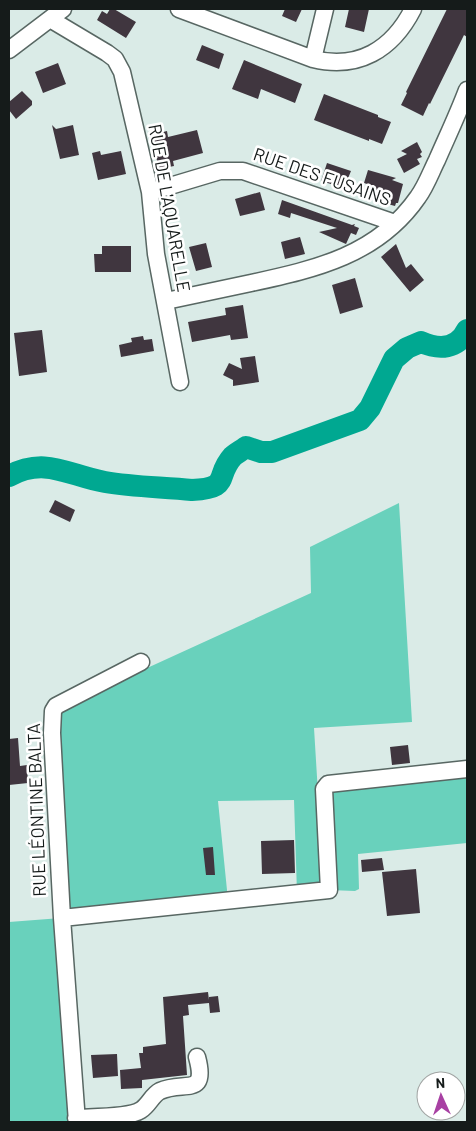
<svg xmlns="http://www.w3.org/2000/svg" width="476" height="1131" viewBox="0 0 476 1131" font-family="Barlow,sans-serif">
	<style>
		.green { fill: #69d1bc }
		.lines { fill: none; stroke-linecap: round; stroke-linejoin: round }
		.river { stroke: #00a891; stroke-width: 22 }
		.building { fill: #40363f }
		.minor-casing { stroke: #586763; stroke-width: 19 }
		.minor { stroke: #fff; stroke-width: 16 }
		.labels { text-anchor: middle; stroke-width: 5; stroke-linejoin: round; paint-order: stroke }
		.street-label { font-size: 18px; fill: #151b1a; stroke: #fff }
	</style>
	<rect width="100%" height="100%" fill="#daebe7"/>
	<path class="green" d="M399,503L412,722L314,728L324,891L297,893L294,800L218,801L228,900L62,918L77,1122H9V922L61,918L52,733L64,706L311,593L310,547Z
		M467,769V843L358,854L359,889L355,891L329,890L325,786Z"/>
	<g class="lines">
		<path class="river" d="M9,476C46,456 69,476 105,482C133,487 163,487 192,490C232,488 214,477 233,456C237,453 242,450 246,447L261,452H272L360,420L370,408L394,359L407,348L421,342C439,350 458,349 467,330"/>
	</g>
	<path class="building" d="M110,9H114L136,22L126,38L97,20L102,11L107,14Z
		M285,9H302L296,22L282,16Z
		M349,9H369L364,32L345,27Z
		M447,9H467V37L464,35L430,104L429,103L423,116L401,105L407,93L406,92Z
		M202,45L224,54L219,69L196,60Z
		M244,60L302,84L295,103L261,89L258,99L232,89Z
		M58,63L66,84L43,93L35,72Z
		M22,91L32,101V105L16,119L9,110V102Z
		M324,94L378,115V117L391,122L382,144L369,139V141L314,120Z
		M52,125L56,129L73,125L79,155L60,159Z
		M197,130L203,153L173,161L174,166L159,169L151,135L167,131L168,137Z
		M417,142L422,152L420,154L422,157L417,159L420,164L404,173L397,159L407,154L401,151Z
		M100,151L101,155L121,151L126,174L98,180L92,153Z
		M327,163L351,171L344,188L321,181Z
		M368,170L396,178L392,180L403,184L398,203H396L395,206L380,202L382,196L374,194L376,187L364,183Z
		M260,192L265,210L240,216L235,199Z
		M282,200L352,225L355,224L354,226L359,228L356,235L351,233L346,244L319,232L337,228L291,213L290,218L278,214Z
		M300,237L305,254L285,259L281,242Z
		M206,243L212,267L196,271L189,247Z
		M396,244L406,268L411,264L424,280L410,292L381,257Z
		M102,246H131V272H95L94,254H102Z
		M355,278L363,307L340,314L332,285Z
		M243,305L248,338L231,340L230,335L192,342L188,322L226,315L225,308Z
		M42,330L47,372L19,376L14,333Z
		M143,336L144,340L152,339L154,351L121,357L119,345L132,342L131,338Z
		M255,356L259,382L233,386V380L223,375L229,363L242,369L240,358Z
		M55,500L75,510L70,522L49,512Z
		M18,738L20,766L27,765L28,783L9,785V739Z
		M408,745L410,763L392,765L390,747Z
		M294,840L295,873L262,874L261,841Z
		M213,847L215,875H206L203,848Z
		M382,858L384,870L362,872L361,860Z
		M416,869L420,913L387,916L382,872Z
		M208,992L209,1000V997L218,996L220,1012L210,1013L209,1003L188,1005L189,1015L183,1016L187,1075L142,1080V1088L121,1089L120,1070L141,1068L139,1053H143V1047L166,1044L163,997Z
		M117,1054L118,1076L93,1078L91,1055Z"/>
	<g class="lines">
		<g class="minor-casing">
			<path id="minor" d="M179,9L313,59C358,70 392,50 413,9
				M50,19L107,53L115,59L122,72L150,192L156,254L180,382
				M9,50L63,9
				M313,59L325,9
				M150,192L220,171H243L395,223
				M166,301C194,295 223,289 251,283C316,269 378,255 418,197C426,186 431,172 437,160C447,137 458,114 467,90
				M62,918L52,733L53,711L56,706L141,662
				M76,1118C92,1117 129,1118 141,1110C149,1105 152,1095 160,1091C184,1080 208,1098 197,1057
				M77,1122L62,918L329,890L324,789L328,784L467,769"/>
		</g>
		<use href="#minor" class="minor"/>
	</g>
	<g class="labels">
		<g class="street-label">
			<text transform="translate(322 177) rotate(19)" y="6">RUE DES FUSAINS</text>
			<text transform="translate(169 208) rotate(80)" y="6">RUE DE L'AQUARELLE</text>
			<text transform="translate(37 810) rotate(-92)" y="6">RUE LÉONTINE BALTA</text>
		</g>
	</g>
	<rect width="476" height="1131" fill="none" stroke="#151b1a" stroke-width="20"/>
	<g transform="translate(441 1096) rotate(357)"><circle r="24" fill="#ffffff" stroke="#a1a4a3"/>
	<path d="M0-4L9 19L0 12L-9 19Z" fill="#a840a3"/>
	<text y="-8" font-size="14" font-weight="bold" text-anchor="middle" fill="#151b1a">N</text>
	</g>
</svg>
